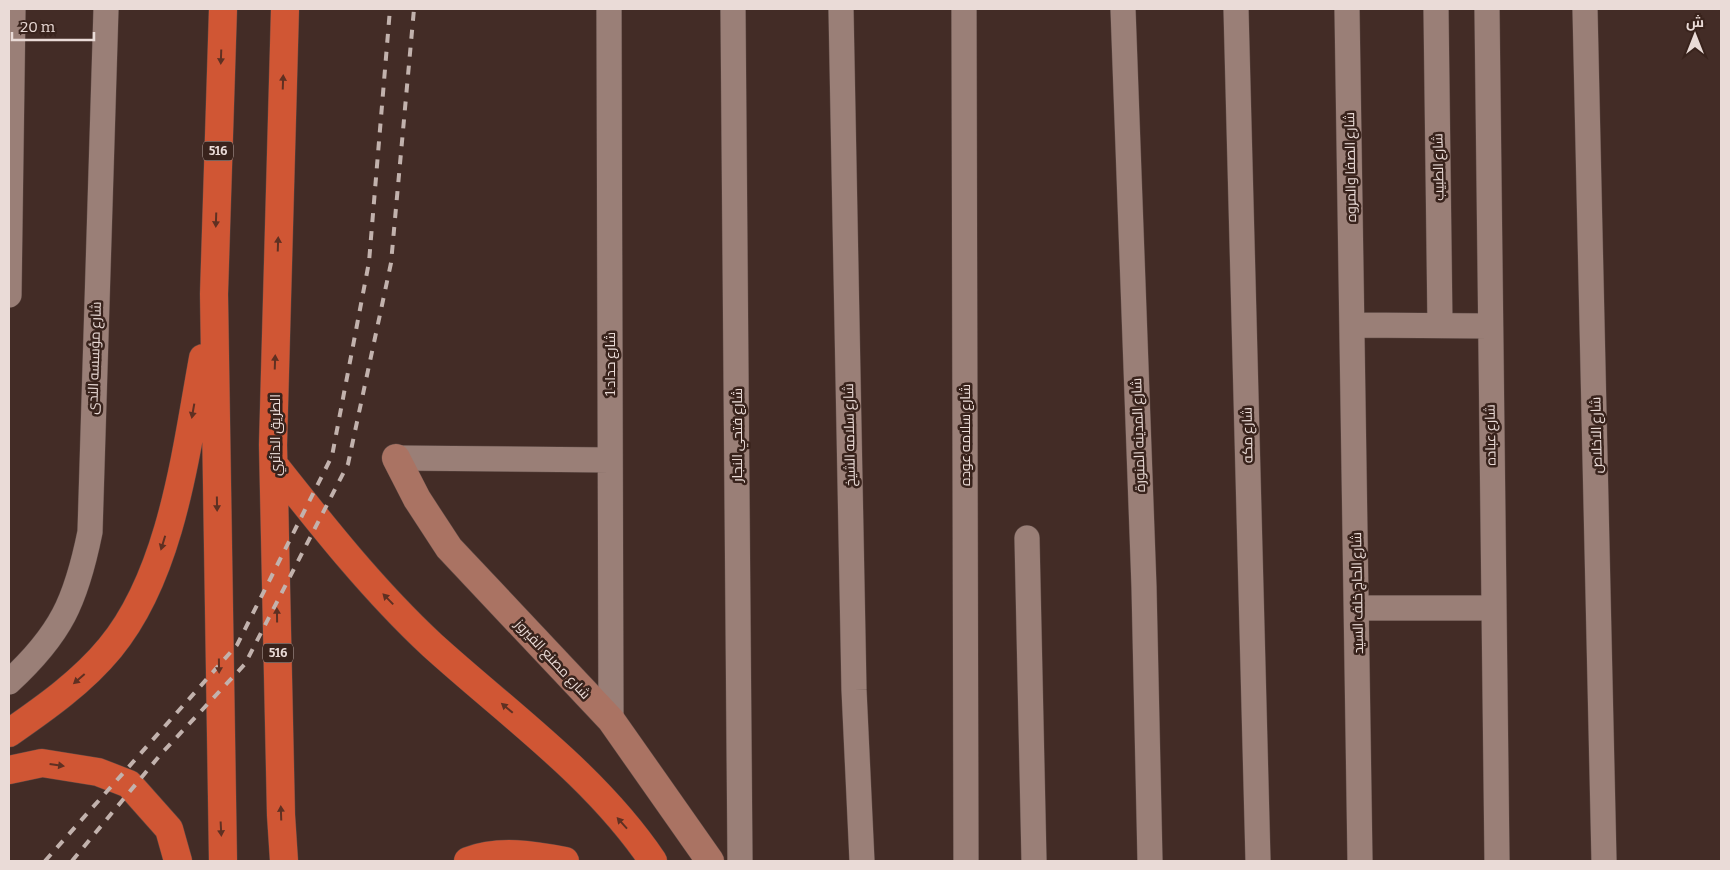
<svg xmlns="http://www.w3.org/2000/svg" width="1730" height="870" viewBox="0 0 1730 870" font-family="Bitter,Cairo,serif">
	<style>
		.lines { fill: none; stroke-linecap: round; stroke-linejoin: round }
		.street-casing { stroke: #5b4843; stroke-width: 26 }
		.secondary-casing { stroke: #5b4843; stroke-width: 29 }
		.highway-casing { stroke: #5b4843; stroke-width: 29 }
		.street { stroke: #9a7f77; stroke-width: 25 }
		.secondary { stroke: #aa7363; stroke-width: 28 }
		.highway { stroke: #d05634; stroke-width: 28 }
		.rail { stroke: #c2b2ad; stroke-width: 4; stroke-dasharray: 9 9; stroke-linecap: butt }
		.oneway { fill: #5f3022 }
		.labels { text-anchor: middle; stroke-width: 5; stroke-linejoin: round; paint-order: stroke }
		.shield { fill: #39231c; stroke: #b5a49f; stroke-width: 1 }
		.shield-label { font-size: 12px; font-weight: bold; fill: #eadbd7 }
		.street-label { font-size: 14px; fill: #eadbd7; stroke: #39231c }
	</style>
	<rect width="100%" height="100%" fill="#432c26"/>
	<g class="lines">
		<g class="street-casing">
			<path id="street" d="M609,9L611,720
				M733,9L740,861
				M841,9L854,690L862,861
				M964,9L966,861
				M1123,9L1144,587L1150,861
				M1236,9L1258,861
				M1347,9L1360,861
				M1436,9L1440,325
				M1487,9L1497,861
				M1585,9L1604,861
				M9,295L13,9
				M1352,325L1489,326
				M396,458L610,460
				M1027,538L1034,861
				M1357,608H1493
				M9,682C61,634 76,601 90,532L106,9"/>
		</g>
		<g class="secondary-casing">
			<path id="secondary" d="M396,458L417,499L449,548L611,720L710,861"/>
		</g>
		<g class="highway-casing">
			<path id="highway" d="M275,466C324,528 374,591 432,645C508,714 595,775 653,861
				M9,733C45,708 82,682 110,648C172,573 186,451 203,358
				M9,770L42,763L98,772L129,784L169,829L178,861
				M223,861L214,294L223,9
				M284,861L281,815L273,445L285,9
				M468,861C499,849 534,855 565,861"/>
		</g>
		<use href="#street" class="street"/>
		<use href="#secondary" class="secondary"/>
		<use href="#highway" class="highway"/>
		<path class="rail" d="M45,861L237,645L332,456L369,262L390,9
			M72,861L161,754L245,664L348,464L391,263L414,9"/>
	</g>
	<defs><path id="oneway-solid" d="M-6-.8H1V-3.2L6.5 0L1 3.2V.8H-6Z" transform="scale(1.25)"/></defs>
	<g class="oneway">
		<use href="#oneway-solid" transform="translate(221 57) rotate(92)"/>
		<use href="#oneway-solid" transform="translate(283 82) rotate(-88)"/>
		<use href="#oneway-solid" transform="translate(216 220) rotate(92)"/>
		<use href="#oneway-solid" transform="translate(278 244) rotate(-88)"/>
		<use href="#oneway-solid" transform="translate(275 362) rotate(-88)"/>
		<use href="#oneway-solid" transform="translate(193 411) rotate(100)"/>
		<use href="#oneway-solid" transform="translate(217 504) rotate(89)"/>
		<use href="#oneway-solid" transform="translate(163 543) rotate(107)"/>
		<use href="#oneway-solid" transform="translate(388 599) rotate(-134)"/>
		<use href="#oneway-solid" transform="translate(277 615) rotate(-91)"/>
		<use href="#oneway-solid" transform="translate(219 666) rotate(89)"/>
		<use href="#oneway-solid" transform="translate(79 679) rotate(139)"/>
		<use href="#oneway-solid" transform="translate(507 708) rotate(-140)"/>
		<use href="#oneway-solid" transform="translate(57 765) rotate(8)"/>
		<use href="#oneway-solid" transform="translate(281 813) rotate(-92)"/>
		<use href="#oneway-solid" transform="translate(622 823) rotate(-132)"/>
		<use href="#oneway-solid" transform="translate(221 829) rotate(87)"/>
	</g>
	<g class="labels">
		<g class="shield">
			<rect x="203" y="141.5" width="30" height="19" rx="4"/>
			<rect x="263" y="643.5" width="30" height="19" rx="4"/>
		</g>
		<g class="shield-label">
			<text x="218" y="155">516</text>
			<text x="278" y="657">516</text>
		</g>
		<g class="street-label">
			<text transform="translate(1350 167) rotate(-91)" y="5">شارع الصفا والمروه</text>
			<text transform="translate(1438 167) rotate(-91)" y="5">شارع الطبيب</text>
			<text transform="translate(94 358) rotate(-88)" y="5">شارع مؤسسه الندى</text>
			<text transform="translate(610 364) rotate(-90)" y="5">شارع حداد 1</text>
			<text transform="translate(275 435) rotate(-90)" y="5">الطريق الدائري</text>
			<text transform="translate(737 435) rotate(-90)" y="5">شارع فتحي النجار</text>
			<text transform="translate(849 435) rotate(-91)" y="5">شارع سلامه الشيخ</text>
			<text transform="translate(965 435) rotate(-90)" y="5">شارع سلامه عوده</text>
			<text transform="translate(1138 435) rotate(-92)" y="5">شارع المدينه المنورة</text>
			<text transform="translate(1247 435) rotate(-91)" y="5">شارع مكه</text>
			<text transform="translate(1490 435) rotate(-91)" y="5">شارع عباده</text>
			<text transform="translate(1596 435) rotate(-91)" y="5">شارع الاخلاص</text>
			<text transform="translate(1357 593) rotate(-91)" y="5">شارع الحاج خلف السيد</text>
			<text transform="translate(553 659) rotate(47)" y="5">شارع مصنع الفيروز</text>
		</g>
	</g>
	<rect width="1730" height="870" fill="none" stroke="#eadbd7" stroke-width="20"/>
	<g transform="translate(1695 35)" stroke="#39231c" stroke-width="4" paint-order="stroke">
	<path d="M0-4L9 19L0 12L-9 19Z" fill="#eadbd7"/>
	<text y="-8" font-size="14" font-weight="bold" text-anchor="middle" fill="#eadbd7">ش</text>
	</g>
	<path d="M12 32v8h82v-8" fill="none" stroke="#eadbd7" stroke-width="2.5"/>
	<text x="20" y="32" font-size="15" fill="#eadbd7" stroke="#39231c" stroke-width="4" paint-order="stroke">20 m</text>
</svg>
